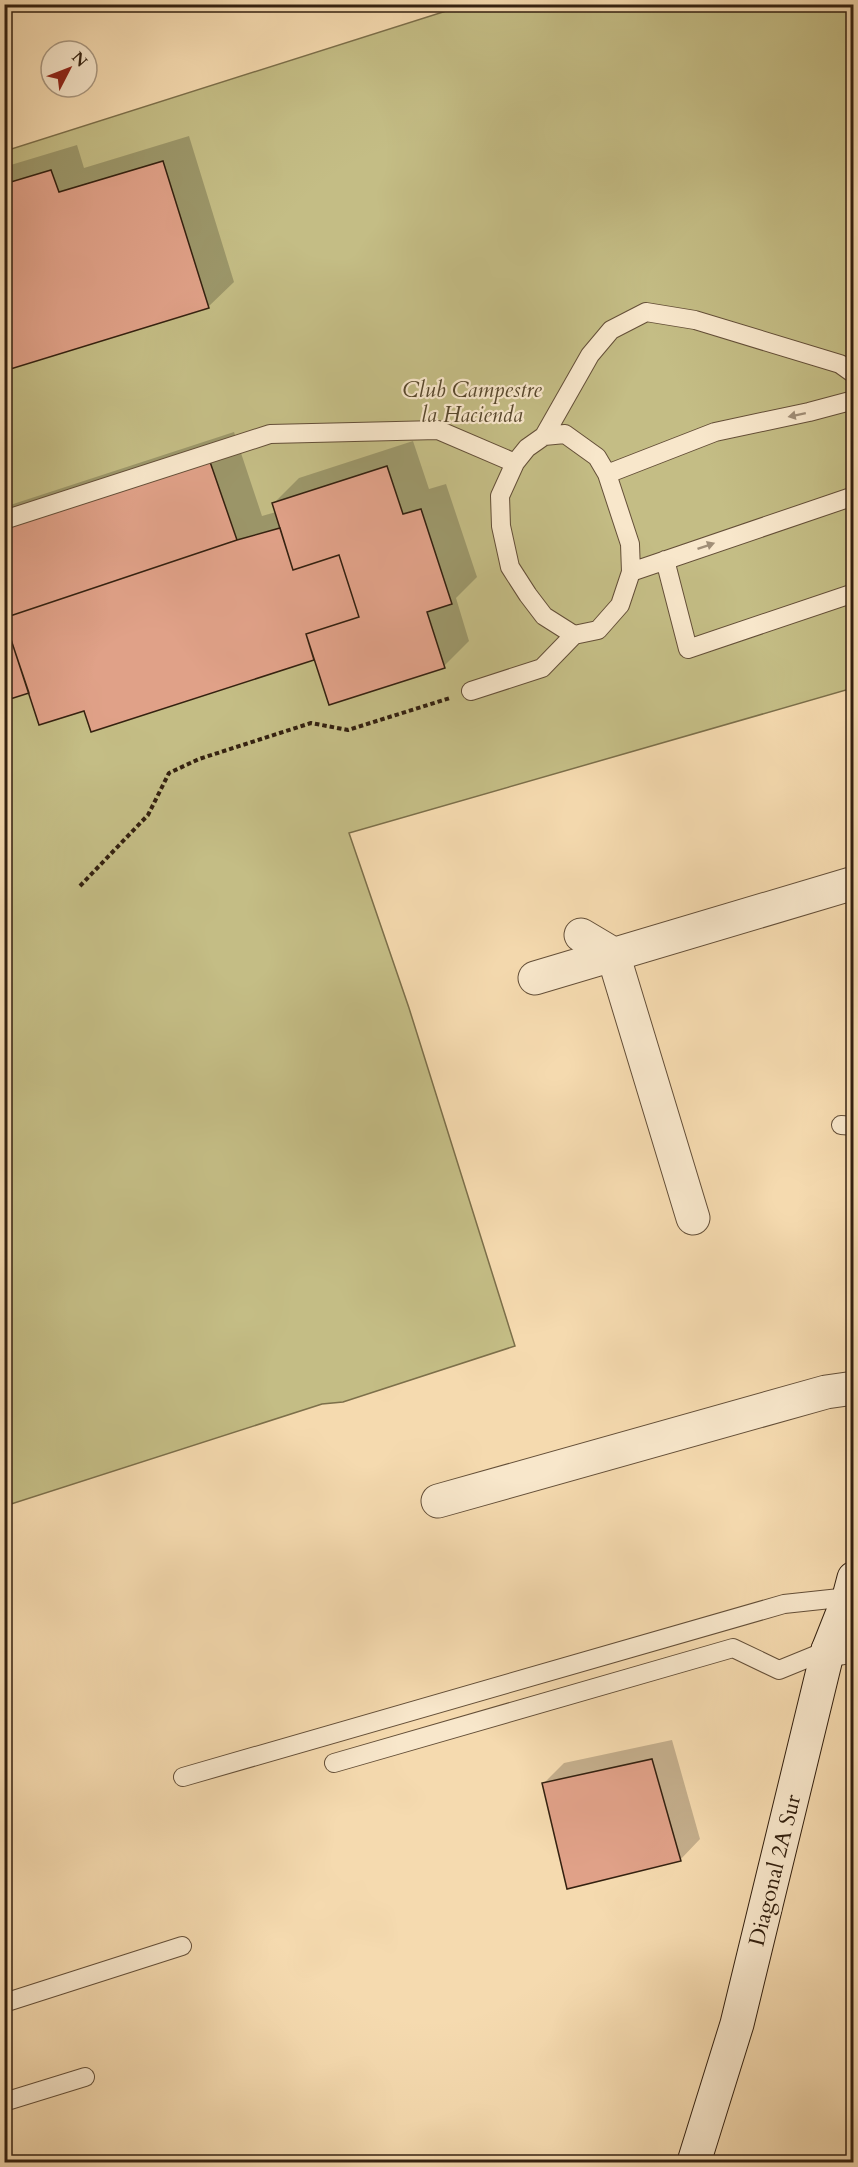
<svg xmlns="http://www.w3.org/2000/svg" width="858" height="2167" viewBox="0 0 858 2167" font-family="Cardo,serif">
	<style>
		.green { fill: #c4bd85; stroke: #7c6f4a; stroke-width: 1.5 }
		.shadow { fill: #0003 }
		.building { fill: #e0a188; stroke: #342110; stroke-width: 1.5 }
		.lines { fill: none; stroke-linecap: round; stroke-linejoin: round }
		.lane-casing { stroke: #644f38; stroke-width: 20 }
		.street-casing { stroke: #644f38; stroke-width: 35 }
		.secondary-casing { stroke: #342110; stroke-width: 35 }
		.path { stroke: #342110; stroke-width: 4; stroke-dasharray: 4.5 3; stroke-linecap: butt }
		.lane { stroke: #f8e7cb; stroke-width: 18 }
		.street { stroke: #f8e7cb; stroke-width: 33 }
		.secondary { stroke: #f8e7cb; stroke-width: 33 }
		.oneway { fill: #a08e77 }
		.labels { text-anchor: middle; stroke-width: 4.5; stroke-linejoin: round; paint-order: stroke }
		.park-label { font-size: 22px; font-style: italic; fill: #58482d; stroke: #f8e7cb }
		.street-label { font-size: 22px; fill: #342110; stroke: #f8e7cb }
	</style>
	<rect width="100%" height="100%" fill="#f5daaf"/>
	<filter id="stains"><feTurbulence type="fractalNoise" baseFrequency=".00333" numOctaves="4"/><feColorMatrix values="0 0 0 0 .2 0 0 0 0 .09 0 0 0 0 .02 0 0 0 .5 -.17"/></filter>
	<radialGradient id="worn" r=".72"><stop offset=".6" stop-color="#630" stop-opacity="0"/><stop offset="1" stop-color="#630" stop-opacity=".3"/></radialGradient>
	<path class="green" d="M465,5H853V688L349,833L409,1008L515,1346L343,1402L322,1404L5,1506V151Z"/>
	<path class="shadow" d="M189,136L234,282L208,307L4,369V167L77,145L84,168Z
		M234,432L262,516L276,512L274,503L299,478L413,441L429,489L446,484L477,577L456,598L469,641L444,666L315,658L92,730L85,709L29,691L4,699V507Z
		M672,1740L700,1839L680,1860L544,1783L564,1763Z"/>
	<path class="building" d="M163,161L209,308L4,371V184L51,170L59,192Z
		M208,456L237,540L4,618V524Z
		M387,466L403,514L421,509L452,604L427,612L445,668L329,705L306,634L359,617L339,555L293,570L272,503Z
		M280,528L293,570L339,555L359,617L306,634L314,660L91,732L84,711L39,725L4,618L237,540Z
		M4,619L29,693L4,701Z
		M652,1759L681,1861L567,1889L542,1783Z"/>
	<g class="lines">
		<g class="lane-casing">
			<path id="lane" d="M565,434L597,457L607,474L630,544L631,572L620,605L598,630L574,635L544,616L528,595L510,567L501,526L500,496L515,463L527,448L544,436Z
				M544,436L590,355L611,330L646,312L695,320L840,364L854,374
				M607,474L715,432L809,412L854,400
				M4,520L270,434L438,430L515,463
				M665,560L688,649L854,593
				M631,572L854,496
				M471,691L542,668L574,635
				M841,1125L854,1126
				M334,1763L733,1648L779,1670L828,1650
				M183,1777L784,1604L849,1597
				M4,2003L182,1946
				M4,2102L85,2077"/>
		</g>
		<g class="street-casing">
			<path id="street" d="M581,935L613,954L693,1218
				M535,978L854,883
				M438,1501L826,1392L854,1388
				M828,1650L854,1646"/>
		</g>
		<g class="secondary-casing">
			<path id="secondary" d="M694,2162L737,2024L828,1650L849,1597L854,1578"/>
		</g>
		<path class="path" d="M80,886L148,815L169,773L199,759L311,723L348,730L450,698"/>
		<use href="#lane" class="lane"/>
		<use href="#street" class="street"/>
		<use href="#secondary" class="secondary"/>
	</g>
	<defs><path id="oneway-solid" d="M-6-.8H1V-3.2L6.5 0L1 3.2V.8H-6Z" transform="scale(1.5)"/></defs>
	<g class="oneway">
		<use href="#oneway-solid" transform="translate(797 415) rotate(168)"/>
		<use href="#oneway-solid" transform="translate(706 546) rotate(-19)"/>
	</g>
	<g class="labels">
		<g class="park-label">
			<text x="472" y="397">Club Campestre<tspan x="472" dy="25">la Hacienda</tspan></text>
		</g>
		<g class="street-label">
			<text transform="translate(774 1870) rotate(-76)" y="8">Diagonal 2A Sur</text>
		</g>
	</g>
	<rect width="858" height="2167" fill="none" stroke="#f5daaf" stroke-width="24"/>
	<rect x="6" y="6" width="846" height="2155" fill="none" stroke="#342110" stroke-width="3"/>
	<rect x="12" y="12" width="834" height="2143" fill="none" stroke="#342110" stroke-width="1.5"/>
	<g transform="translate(69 69) rotate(48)"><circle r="28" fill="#f8e7cb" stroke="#aa9880" stroke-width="1.5"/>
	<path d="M0-4.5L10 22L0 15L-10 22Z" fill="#8f2418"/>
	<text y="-9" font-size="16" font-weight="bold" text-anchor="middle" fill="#342110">N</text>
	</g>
	<rect width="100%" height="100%" filter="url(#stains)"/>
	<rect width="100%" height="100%" fill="url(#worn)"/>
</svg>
